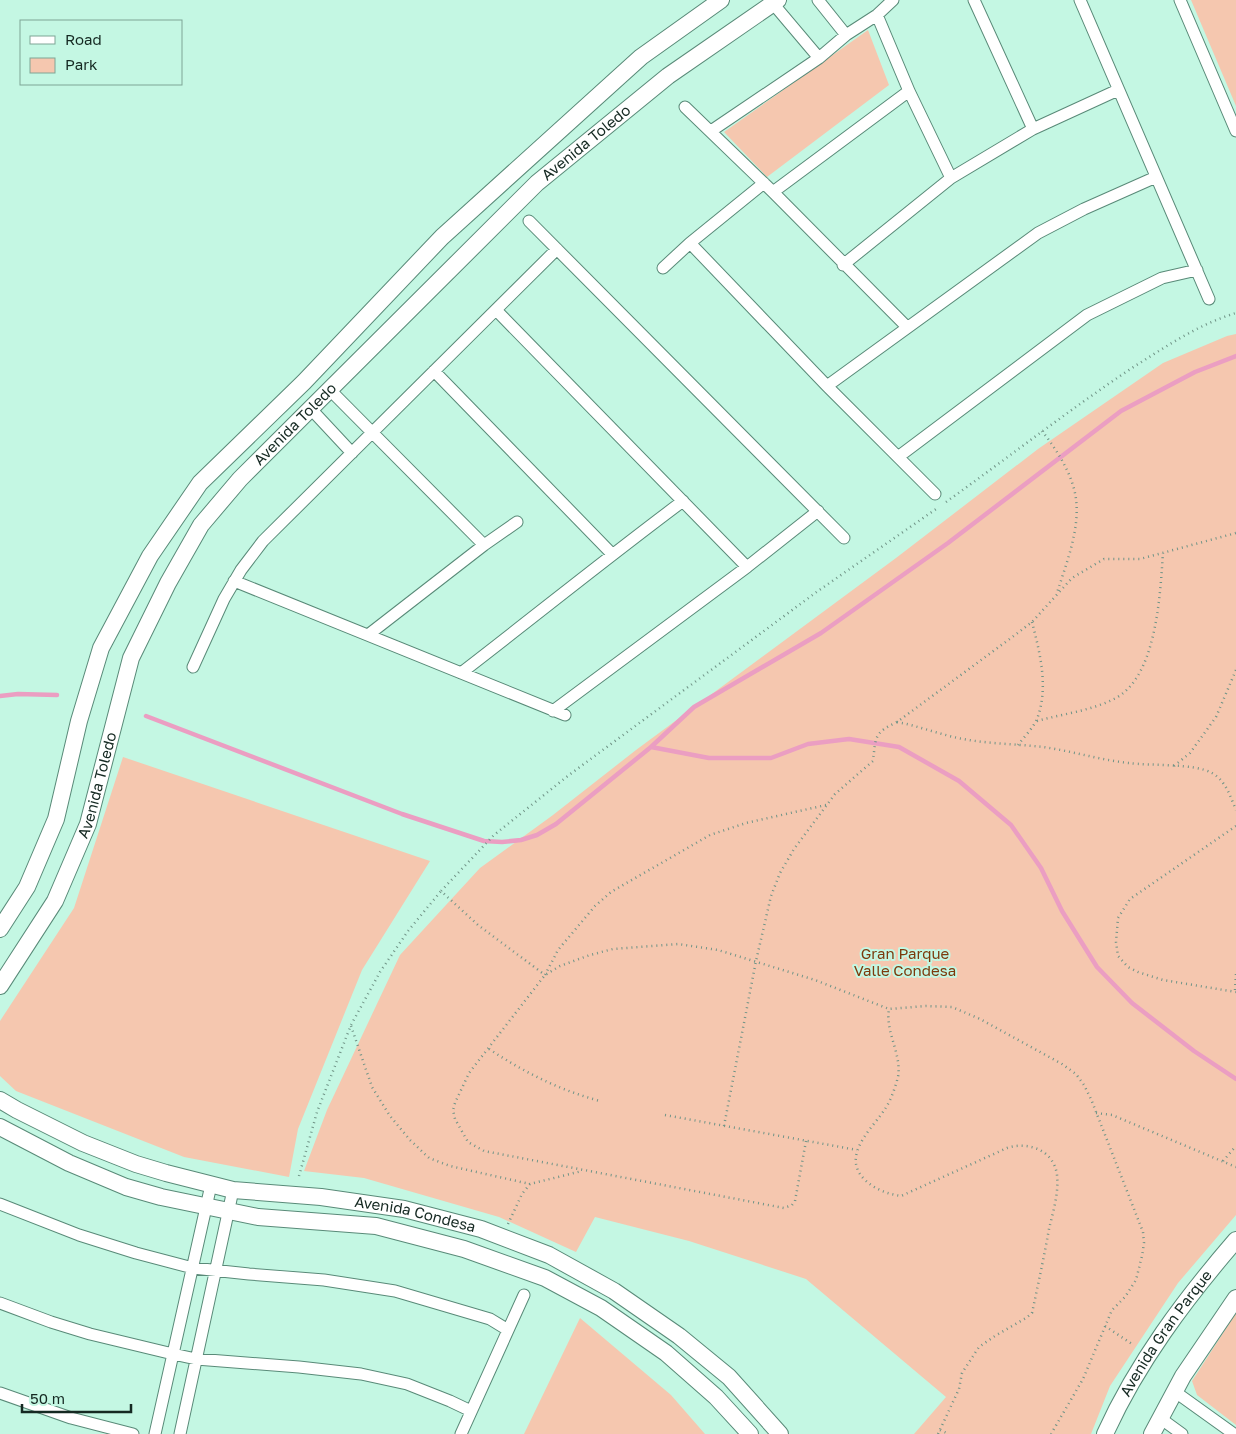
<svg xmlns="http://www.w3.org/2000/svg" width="1236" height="1434" viewBox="0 0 1236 1434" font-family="'Golos Text',sans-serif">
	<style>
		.green { fill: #f5c7af }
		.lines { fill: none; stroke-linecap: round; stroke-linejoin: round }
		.stream { stroke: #eb9ec2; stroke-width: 4.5 }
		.street-casing { stroke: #598a78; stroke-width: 13 }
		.secondary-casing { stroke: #598a78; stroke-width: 18 }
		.path { stroke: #709487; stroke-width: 2.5; stroke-dasharray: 1 4; stroke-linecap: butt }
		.street { stroke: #fff; stroke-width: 11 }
		.secondary { stroke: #fff; stroke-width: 16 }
		.labels { text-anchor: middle; stroke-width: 4; stroke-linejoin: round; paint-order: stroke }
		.street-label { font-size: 15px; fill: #152922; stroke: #c4f7e3 }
		.park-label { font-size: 15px; fill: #7c3a0c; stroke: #c4f7e3 }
	</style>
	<rect width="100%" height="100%" fill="#c4f7e3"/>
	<path class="green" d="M1191,0H1236V106Z
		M868,30L889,85L767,177L724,132Z
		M1236,334V1215L1178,1283L1110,1386L1091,1434H914L946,1397L806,1279L689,1241L595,1217L576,1252L499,1217L364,1178L304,1171L327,1110L400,955L480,868L553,815L636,750L896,558L1038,449L1163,363L1227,336Z
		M123,757L430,861L362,970L298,1129L289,1177L184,1157L16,1091L0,1076V1021L74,908Z
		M1236,1313V1425L1197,1395L1192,1381Z
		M580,1318L671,1395L705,1434H524Z"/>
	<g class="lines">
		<path class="stream" d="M0,696L18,694L57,695
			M146,716L402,814L484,841L502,842L521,840L537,835L556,824L651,747L709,758H771L808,744L849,739L899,747L959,781L1011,825L1041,868L1062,911L1097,967L1132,1003L1194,1051L1236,1079
			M651,747L694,707L821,633L948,543L1121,411L1195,372L1236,356"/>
		<g class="street-casing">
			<path id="street" d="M770,0L819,58
				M818,0L846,35
				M974,0L1033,129
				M1080,0L1209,299
				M1180,0L1236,131
				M877,15L909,91L951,178
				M685,107L773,192L907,327
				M711,131L819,58L846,35L877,15L893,0
				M764,183L690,243L827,386L935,494
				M773,192L909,91
				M529,221L844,538
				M843,265L951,178L1033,129L1118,90
				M663,268L690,243
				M496,310L747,567
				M434,371L612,554
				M827,386L1038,233L1084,209L1156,177
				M330,390L484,545L517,522
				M310,408L352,453
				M898,457L1087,315L1162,278L1197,270
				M234,581L565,715
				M368,635L484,545
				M193,667L224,599L241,570L263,541L557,249
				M461,673C535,616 608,557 683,501
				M553,711L747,567L818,511
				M0,1204L79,1235L136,1253L193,1268L249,1274L324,1280L395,1291L490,1319L508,1330
				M0,1303L51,1322L90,1334L173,1354L196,1359L299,1367L361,1374L407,1384L450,1401L471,1411
				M1174,1391L1234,1434
				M0,1393L71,1418L133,1434
				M1160,1418L1182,1434
				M155,1434L211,1185
				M180,1434L233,1190
				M461,1434L524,1295"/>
		</g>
		<g class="secondary-casing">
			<g id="secondary">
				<path d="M0,929L27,887L56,819L79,721L101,648L150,556L200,483L304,382L442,237L641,57L721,0"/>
				<path id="s1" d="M0,986L55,901L88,824L131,658L168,583L201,525L240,479L537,183L668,76L778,0"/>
				<path id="s2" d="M0,1100L17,1110L83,1143L136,1164L166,1173L233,1190L321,1197L404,1209L481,1229L549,1255L614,1291L679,1336L729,1377L780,1434"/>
				<path d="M0,1127L69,1163L126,1187L161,1197L258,1217L376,1226L464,1249L545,1278L601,1308L666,1353L716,1397L750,1434"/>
				<path id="s3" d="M1105,1434C1137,1363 1185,1299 1236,1240"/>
				<path d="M1152,1434L1183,1376L1236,1298"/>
			</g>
		</g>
		<path class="path" d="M1042,431C1057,450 1073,475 1076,499C1080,530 1066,564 1057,593
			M946,502C1009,457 1070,409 1135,366C1167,346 1199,324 1236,313
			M1037,721C1062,714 1090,711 1114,699C1157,678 1160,594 1163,553
			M897,722C919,726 941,735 963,739C990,744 1017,744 1043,747C1072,751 1100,760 1129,763C1151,766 1194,763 1212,773C1226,781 1230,796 1236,810
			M1018,745C1024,737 1033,728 1037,719C1049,688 1040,653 1032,622
			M1174,766L1190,753L1216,717L1236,670
			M826,805L746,823L710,835L611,892L595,906L558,950L545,975L478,925L441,891L494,835L569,775L818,591L939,507
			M1236,826L1130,899L1118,918L1116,942L1118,956L1128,967L1138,972L1163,980L1236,992
			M1235,990L1236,974
			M351,1026L372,1087L390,1116L410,1140L429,1158L450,1166L530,1184
			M489,1049C524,1072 559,1090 600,1101
			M1096,1113L1112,1115L1236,1167
			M665,1115L857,1150
			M724,1126L756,961L771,896L780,873L794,849L835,794L873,761C876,736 874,733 897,722L1011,638L1032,622L1072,578L1104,559H1140L1236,533
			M806,1141L795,1201L792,1205L784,1208L484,1151L468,1142L455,1119L453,1110L455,1103L469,1073L545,975L560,966L590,955L613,949L678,944L718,950L815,980L889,1009
			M1223,1161L1236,1146
			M299,1176L317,1112L351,1025L380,972L408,931L441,891
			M508,1224L522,1194L530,1184L582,1171
			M1105,1326L1132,1344
			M940,1430L949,1434
			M938,1434L959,1389L962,1373L979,1347L995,1336L1026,1318L1032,1313C1038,1285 1044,1257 1049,1229C1053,1212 1059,1193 1057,1175C1054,1150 1028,1141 1007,1148L901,1196C887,1194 874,1189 864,1179C841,1155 872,1129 885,1109C891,1100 895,1088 898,1077C902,1054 885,1032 889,1009L926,1006L952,1007L980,1019L1062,1064L1076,1074L1084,1085L1091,1099L1143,1232L1144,1243L1142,1256L1136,1280L1125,1297L1112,1310L1083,1379L1051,1434"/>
		<use href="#street" class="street"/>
		<use href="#secondary" class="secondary"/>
	</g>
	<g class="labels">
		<g class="street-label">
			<text dy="5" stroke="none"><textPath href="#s1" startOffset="1050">Avenida Toledo</textPath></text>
			<text dy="5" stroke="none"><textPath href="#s1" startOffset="645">Avenida Toledo</textPath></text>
			<text dy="5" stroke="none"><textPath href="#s1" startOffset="225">Avenida Toledo</textPath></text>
			<text dy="5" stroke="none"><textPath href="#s2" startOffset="435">Avenida Condesa</textPath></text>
			<text dy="5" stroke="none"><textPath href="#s3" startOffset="118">Avenida Gran Parque</textPath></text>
		</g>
		<g class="park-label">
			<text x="905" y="959">Gran Parque<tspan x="905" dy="17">Valle Condesa</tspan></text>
		</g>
	</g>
	<rect x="20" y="20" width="162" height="65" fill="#c4f7e3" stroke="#7ea596"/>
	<rect x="30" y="36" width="25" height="8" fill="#ffffff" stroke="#7ea596"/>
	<text x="65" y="45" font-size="15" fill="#152922">Road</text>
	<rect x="30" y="58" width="25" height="15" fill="#f5c7af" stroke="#7ea596"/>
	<text x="65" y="70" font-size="15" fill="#152922">Park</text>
	<path d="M22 1404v8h109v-8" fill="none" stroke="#152922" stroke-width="2.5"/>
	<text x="30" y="1404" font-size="15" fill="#152922" stroke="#c4f7e3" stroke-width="4" paint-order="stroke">50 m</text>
</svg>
